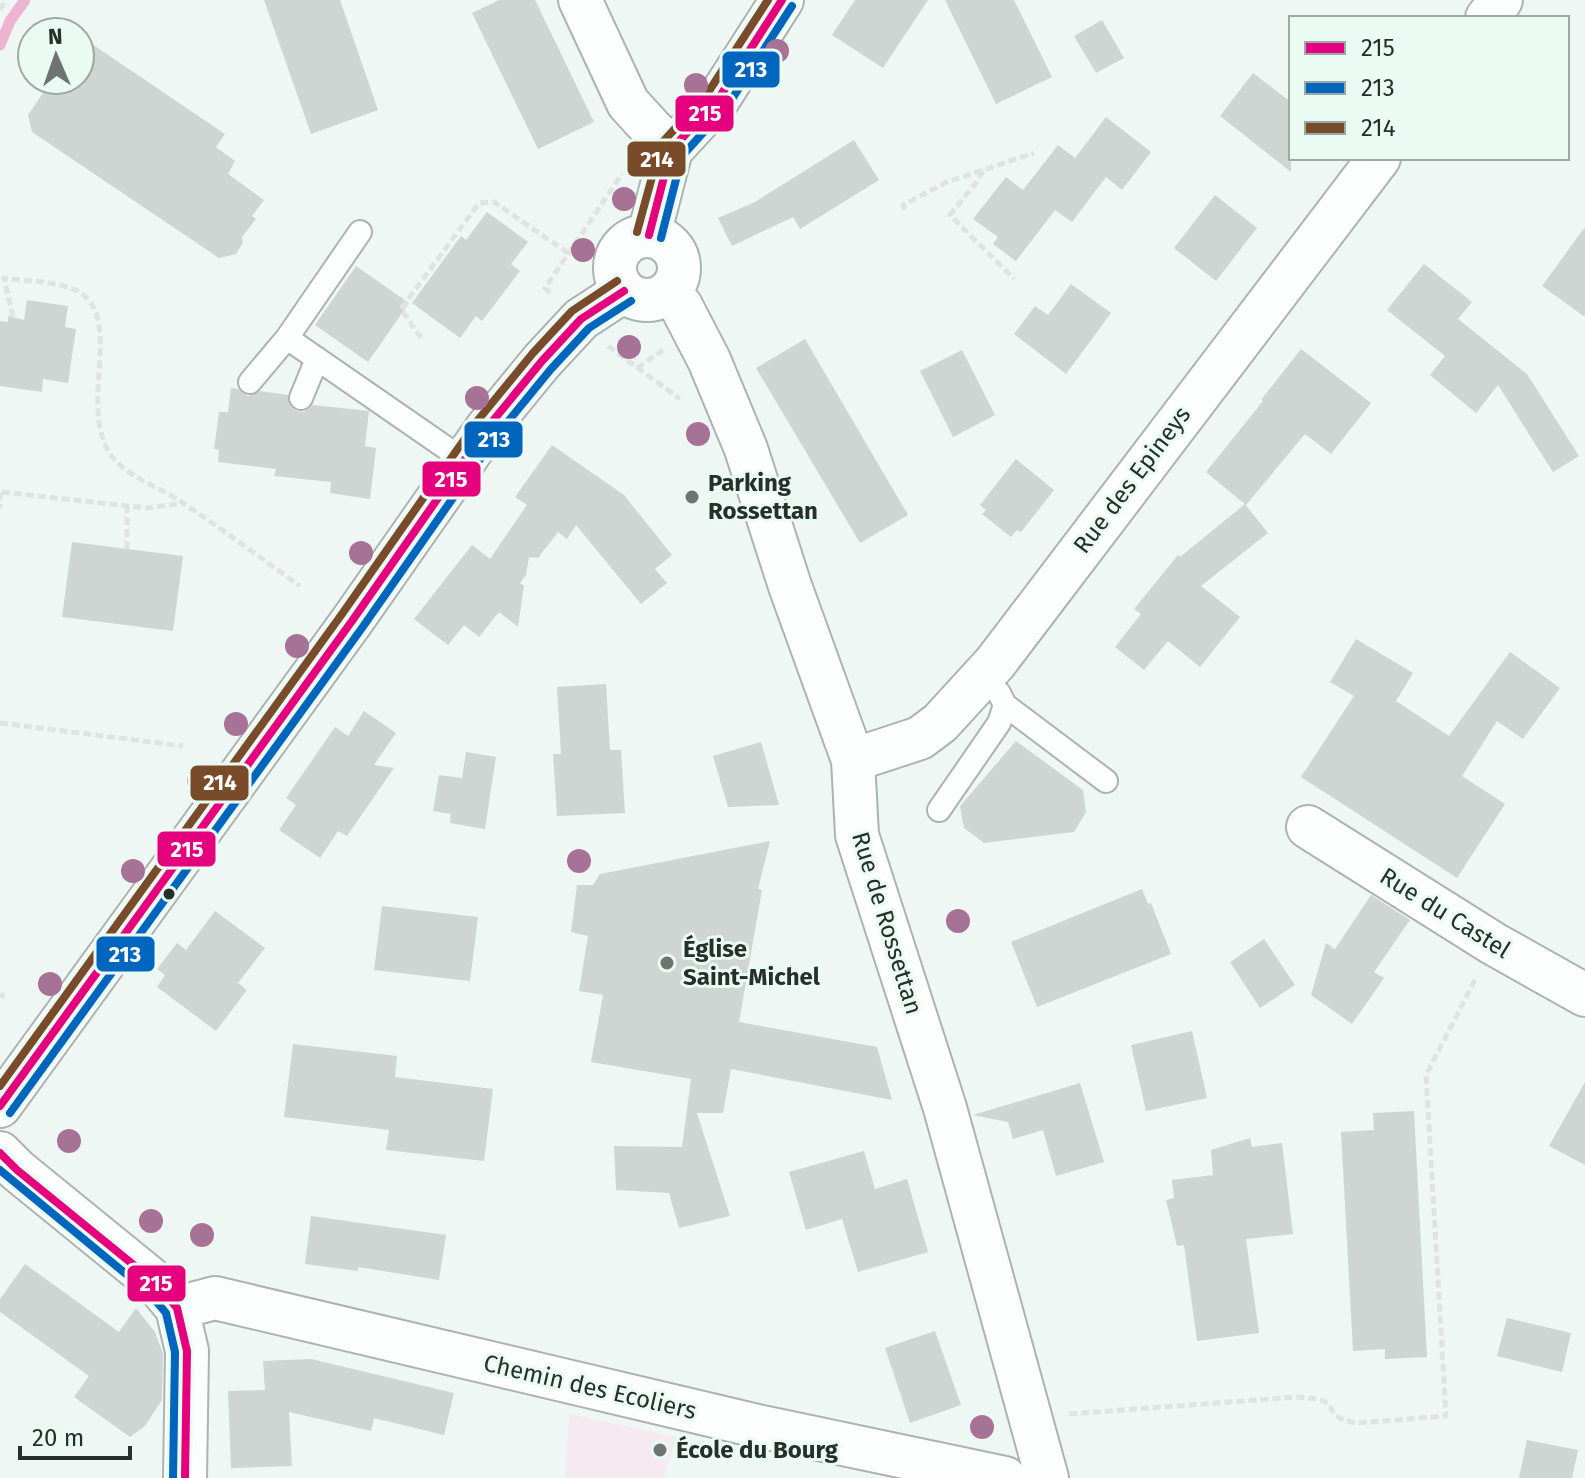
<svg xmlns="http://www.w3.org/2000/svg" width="1585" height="1478" viewBox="0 0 1585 1478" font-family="'Fira Sans',sans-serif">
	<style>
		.green { fill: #f5eaef }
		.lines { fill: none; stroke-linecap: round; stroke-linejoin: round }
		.stream { stroke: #edb4d2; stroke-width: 11 }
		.building { fill: #ced5d2 }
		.lane-casing { stroke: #acb3b0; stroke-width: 26 }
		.street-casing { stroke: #acb3b0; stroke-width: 46 }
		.path { stroke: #e1e3e2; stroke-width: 5; stroke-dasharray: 8 4; stroke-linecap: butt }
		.lane { stroke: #fcfefd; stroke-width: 22 }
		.street { stroke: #fcfefd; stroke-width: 42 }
		.bus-1-casing { stroke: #eafbf4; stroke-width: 14 }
		.bus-2-casing { stroke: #eafbf4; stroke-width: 14 }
		.bus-3-casing { stroke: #eafbf4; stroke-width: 14 }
		.bus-1 { stroke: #e5007d; stroke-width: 8 }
		.bus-2 { stroke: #0065bd; stroke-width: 8 }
		.bus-3 { stroke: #7a4b2a; stroke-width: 8 }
		.tree { fill: #a67296 }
		.poi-dot { fill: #6d7471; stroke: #eafbf4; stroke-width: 3 }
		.bus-dot { fill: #272e2b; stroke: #eafbf4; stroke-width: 3 }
		.labels { text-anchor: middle; stroke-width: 6; stroke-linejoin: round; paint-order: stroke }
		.street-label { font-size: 24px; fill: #272e2b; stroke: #eafbf4 }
		.poi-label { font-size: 24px; font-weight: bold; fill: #272e2b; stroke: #eafbf4; text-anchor: start }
		.line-badge { stroke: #eafbf4; stroke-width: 3 }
		.badge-label { font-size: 22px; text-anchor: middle; font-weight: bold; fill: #fff }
	</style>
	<rect width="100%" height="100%" fill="#eef7f3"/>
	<path class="green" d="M569,1414L677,1437L663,1478H565Z"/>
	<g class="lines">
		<path class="stream" d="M0,45L10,21L25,0"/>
	</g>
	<path class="building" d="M264,0H340L378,110L311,134Z
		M499,0H535L594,122L538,149L472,13Z
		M855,0H928L883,68L832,35Z
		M945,0H1014L1052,77L996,104Z
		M1102,20L1124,58L1096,73L1074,36Z
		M80,36L225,134L216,147L235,161L228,174L264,200L252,216L256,219L242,237L243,243L236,254L219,258L32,132L28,115L52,80H80Z
		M1253,73L1291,102V172L1220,116Z
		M1106,117L1151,152L1122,190L1106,177L1072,222L1055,210L1016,261L993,244L998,237L973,219L1006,177L1023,190L1058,145L1075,158Z
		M854,140L879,180L800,229L793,217L732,246L718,218L755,202Z
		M1215,195L1257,228L1216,281L1174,248Z
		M487,212L528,242L511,264L520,271L482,321L476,316L460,338L412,303L461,236L466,240Z
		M1585,227V317L1542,286Z
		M1424,264L1472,302L1458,319L1527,374L1579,456L1553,472L1498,385L1476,413L1430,375L1445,356L1387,310Z
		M356,266L409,303L368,362L315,325Z
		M1071,284L1111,313L1066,374L1014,334L1035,306L1048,315Z
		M27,300L68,306L65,327L76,329L68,383L43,379L42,392L0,386V321L8,322V316L24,320Z
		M805,339L908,515L860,543L756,368Z
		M1301,349L1371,403L1331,454L1305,434L1246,505L1206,472L1263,401L1261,400Z
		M962,350L995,415L953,437L920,371Z
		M231,388L238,389L248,396L260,391L288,395L290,406L296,411L304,412L313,405L369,411L365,446L376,448L370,499L330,493L331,482L274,476L276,469L218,462L219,450L214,449L219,412H228Z
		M552,445L624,495L672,555L655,569L667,583L641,604L576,525L567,539L558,532L538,558L529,557L526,575L520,583L524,586L518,627L499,612L479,637L464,625L448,645L414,619L472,545L490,559L527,505L515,497Z
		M1016,459L1054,490L1021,532L1017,530L1011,537L982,514L986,510L980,505Z
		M1245,504L1268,533L1201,586L1240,617L1200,667L1168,641L1144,670L1115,647L1141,614L1134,609L1178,555L1180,557Z
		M72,542L183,556L173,631L62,617Z
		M1356,639L1413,673L1396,701L1449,736L1510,652L1560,688L1523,739L1497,721L1462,776L1505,804L1457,878L1301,777L1354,696L1330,682Z
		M606,684L610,750H621L625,813L557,816L553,754H561L557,687Z
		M364,711L396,733L374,765L394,768L347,836L338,831L320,858L279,830L296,805L286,798L335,727L348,736Z
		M1016,741L1083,790L1086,812L1074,832L984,843L964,828L960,806Z
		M761,742L779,805L728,807L713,756Z
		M466,752L496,757L485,829L450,823L451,814L433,811L439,775L462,778Z
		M770,841L758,889L762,890L739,1022L877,1047L892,1100L731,1069L723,1113H697L730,1216L679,1228L669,1193L616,1190L614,1146L682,1147L691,1079L591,1062L603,995L579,991L588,936L571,932L577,885H593L600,874Z
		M1142,889L1148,904L1151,903L1171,954L1037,1007L1011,942Z
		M1371,895L1410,920L1374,972L1384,978L1352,1024L1311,995L1326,943L1335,949Z
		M382,906L478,917L470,981L374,970Z
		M215,911L265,948L238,983L247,990L216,1031L157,987L165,975L157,969L177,943L186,950Z
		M1264,939L1295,985L1260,1008L1230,962Z
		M1192,1031L1207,1098L1146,1111L1131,1045Z
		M293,1044L397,1056L395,1077L493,1089L484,1161L386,1150L389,1130L284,1117Z
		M1585,1082V1165L1549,1146Z
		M1080,1083L1104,1162L1056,1176L1043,1130L1013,1139L1008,1122L973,1115Z
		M1414,1111L1427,1357L1385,1359V1349L1353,1351L1341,1132L1374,1130L1373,1113Z
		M1250,1138L1252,1147L1282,1143L1293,1234L1246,1239L1259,1333L1197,1341L1184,1245L1177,1246L1166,1200L1174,1198L1172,1180L1213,1175L1211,1150Z
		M864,1151L875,1189L907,1179L928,1252L858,1272L842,1219L806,1230L789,1172Z
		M311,1216L446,1235L439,1280L358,1267V1271L305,1264Z
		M25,1264L119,1332L136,1308L155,1332L163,1354L162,1400L145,1426L130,1437L74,1397L89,1376L0,1312V1299Z
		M1507,1318L1571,1333L1562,1372L1497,1356Z
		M935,1331L961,1405L910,1423L885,1348Z
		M311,1359L454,1393L444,1435L374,1418L371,1431L289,1412L292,1466L231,1468L228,1391L265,1390L263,1361Z
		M1527,1440L1578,1450L1572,1478H1519Z"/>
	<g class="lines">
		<g class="lane-casing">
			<path id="lane" d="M360,232L287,338L465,461
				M250,382L287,338
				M301,398L317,359
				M1005,705L1106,781
				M939,810L999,723L1005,705L999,693L981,678"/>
		</g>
		<g class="street-casing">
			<path id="street" d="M580,0L628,103L671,150
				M1487,18L1501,0
				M649,235L671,150L719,98L782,0
				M615 268a32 32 0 1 1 64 0a32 32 0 1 1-64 0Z
				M667,293L681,306L709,360L746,449L790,586L853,760L857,835L945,1108L1047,1478
				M853,760L920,738L940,723L995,663L1379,158
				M1308,827L1494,944L1585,995
				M0,1106L352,621L487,428L542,361L581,319L624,291
				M0,1153L17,1170L157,1284L177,1308L187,1351L185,1478
				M177,1308L215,1298L757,1426L1005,1478"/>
		</g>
		<path class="path" d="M0,10L6,0
			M983,171L978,180L950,215L1014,279
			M905,210L903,205L947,182L1034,153
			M550,293L545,288L622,174
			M13,317L4,278C25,281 50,281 70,288C134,309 68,418 119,464C137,481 165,490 186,505C225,531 262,559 300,586
			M421,338L401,309L479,203L494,202L568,253
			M608,346L680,399
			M637,368L663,350
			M0,492V508
			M2,492L147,508L184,503
			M127,549V505
			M0,723L183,746
			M0,995L5,996
			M1069,1414L1297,1397L1319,1399L1329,1404L1334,1414L1343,1420L1357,1423L1446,1416L1426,1075L1476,978"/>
		<use href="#lane" class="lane"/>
		<use href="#street" class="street"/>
		<g class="bus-1-casing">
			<path id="bus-1" d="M649,235L671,150L719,98L782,0
				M0,1106L352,621L487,428L542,361L581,319L624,291
				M0,1153L17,1170L157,1284L177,1308L187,1351L185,1478"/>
		</g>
		<g class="bus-2-casing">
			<path id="bus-2" d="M661,238L682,156L728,105L792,6
				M10,1113L362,628L497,435L551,369L589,328L631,301
				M0,1170L149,1293L166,1313L175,1352L173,1478"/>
		</g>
		<g class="bus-3-casing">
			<path id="bus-3" d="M637,232L661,144L709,91L768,0
				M0,1086L342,614L478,420L533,353L572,311L617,281"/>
		</g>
		<use href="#bus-1" class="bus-1"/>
		<use href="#bus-2" class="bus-2"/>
		<use href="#bus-3" class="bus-3"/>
	</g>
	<g class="tree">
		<circle cx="777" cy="51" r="12"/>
		<circle cx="696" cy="85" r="12"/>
		<circle cx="624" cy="199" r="12"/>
		<circle cx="583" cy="250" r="12"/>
		<circle cx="629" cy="347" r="12"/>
		<circle cx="477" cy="398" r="12"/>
		<circle cx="698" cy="434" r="12"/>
		<circle cx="506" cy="444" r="12"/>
		<circle cx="361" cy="553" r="12"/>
		<circle cx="297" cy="646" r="12"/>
		<circle cx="236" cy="724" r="12"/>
		<circle cx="199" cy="781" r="12"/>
		<circle cx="579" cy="861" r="12"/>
		<circle cx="133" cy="871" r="12"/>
		<circle cx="958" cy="921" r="12"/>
		<circle cx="50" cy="984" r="12"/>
		<circle cx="69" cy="1141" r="12"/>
		<circle cx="151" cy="1221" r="12"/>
		<circle cx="202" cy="1235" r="12"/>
		<circle cx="982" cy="1427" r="12"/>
	</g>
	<g class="poi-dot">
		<circle cx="692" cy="497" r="8"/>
		<circle cx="667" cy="963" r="8"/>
		<circle cx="660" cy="1450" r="8"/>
	</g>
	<circle class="bus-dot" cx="169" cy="894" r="7"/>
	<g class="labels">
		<g class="street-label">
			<text transform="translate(1132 480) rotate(-53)" y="8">Rue des Epineys</text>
			<text transform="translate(1445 913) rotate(32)" y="8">Rue du Castel</text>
			<text transform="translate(887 923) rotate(73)" y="8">Rue de Rossettan</text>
			<text transform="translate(590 1387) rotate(13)" y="8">Chemin des Ecoliers</text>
		</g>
		<g class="poi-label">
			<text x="708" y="491">Parking<tspan x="708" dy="28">Rossettan</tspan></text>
			<text x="683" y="957">Église<tspan x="683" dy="28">Saint-Michel</tspan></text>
			<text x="676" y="1458">École du Bourg</text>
		</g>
	</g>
	<g class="line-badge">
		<rect x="721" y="50" width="60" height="39" rx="8" fill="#0065bd"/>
		<rect x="674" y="94" width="61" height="39" rx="8" fill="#e5007d"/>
		<rect x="626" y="140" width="61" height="38" rx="8" fill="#7a4b2a"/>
		<rect x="463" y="420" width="61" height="39" rx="8" fill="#0065bd"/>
		<rect x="421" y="460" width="61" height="38" rx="8" fill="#e5007d"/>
		<rect x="189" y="764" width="61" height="38" rx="8" fill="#7a4b2a"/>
		<rect x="156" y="830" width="61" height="38" rx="8" fill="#e5007d"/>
		<rect x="95" y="935" width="61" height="38" rx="8" fill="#0065bd"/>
		<rect x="126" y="1264" width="61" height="39" rx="8" fill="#e5007d"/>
	</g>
	<g class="badge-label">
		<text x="751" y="77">213</text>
		<text x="705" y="121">215</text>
		<text x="657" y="167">214</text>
		<text x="494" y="447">213</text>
		<text x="451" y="487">215</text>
		<text x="220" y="790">214</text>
		<text x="187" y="857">215</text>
		<text x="125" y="962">213</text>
		<text x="156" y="1291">215</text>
	</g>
	<rect x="1289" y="16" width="280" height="144" fill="#eafbf4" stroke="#9ca9a4" stroke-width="2"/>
	<rect x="1305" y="42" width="40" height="12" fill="#e5007d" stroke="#9ca9a4" stroke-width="2"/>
	<text x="1361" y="56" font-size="24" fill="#272e2b">215</text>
	<rect x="1305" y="82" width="40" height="12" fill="#0065bd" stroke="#9ca9a4" stroke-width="2"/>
	<text x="1361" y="96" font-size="24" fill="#272e2b">213</text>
	<rect x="1305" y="122" width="40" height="12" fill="#7a4b2a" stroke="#9ca9a4" stroke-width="2"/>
	<text x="1361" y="136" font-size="24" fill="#272e2b">214</text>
	<g transform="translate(56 56) rotate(358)"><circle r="38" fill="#eafbf4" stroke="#9ca9a4" stroke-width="2"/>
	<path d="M0-6L14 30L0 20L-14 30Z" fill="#6d7471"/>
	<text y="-12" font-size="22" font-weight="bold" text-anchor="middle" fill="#272e2b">N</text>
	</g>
	<path d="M20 1446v12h110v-12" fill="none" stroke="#272e2b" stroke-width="4"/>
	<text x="32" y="1446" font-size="24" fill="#272e2b" stroke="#eafbf4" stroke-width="6" paint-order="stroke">20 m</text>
</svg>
